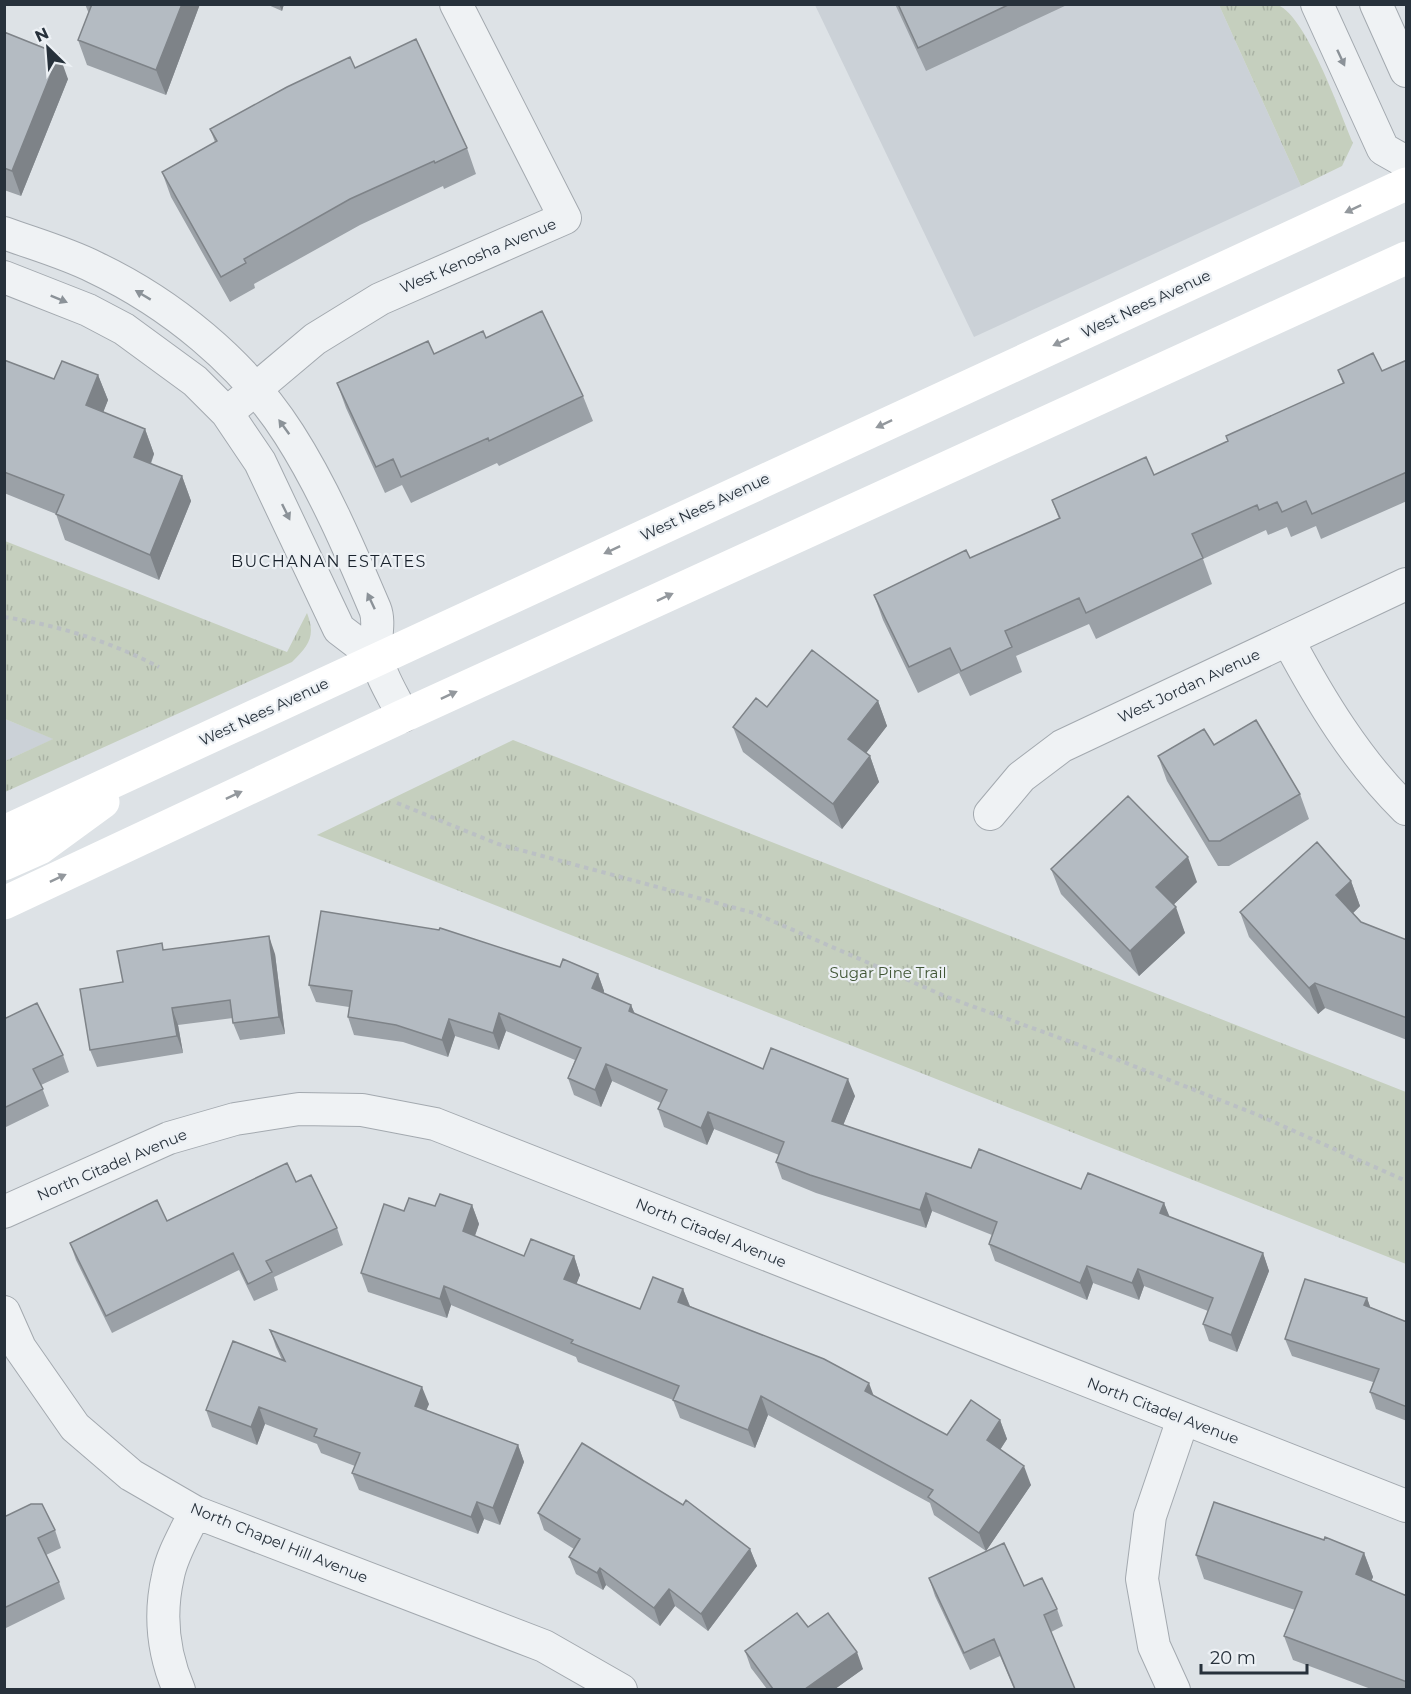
<svg xmlns="http://www.w3.org/2000/svg" width="1411" height="1694" viewBox="0 0 1411 1694" font-family="Montserrat,sans-serif">
	<style>
		.built { fill: #cbd1d7 }
		.grass { fill: url(#grass-tufts) }
		.lines { fill: none; stroke-linecap: round; stroke-linejoin: round }
		.minor-casing { stroke: #a3a9af; stroke-width: 34 }
		.path { stroke: #bbc0c4; stroke-width: 4; stroke-dasharray: 4.5 4.5; stroke-linecap: butt }
		.minor { stroke: #eff2f4; stroke-width: 32 }
		.secondary { stroke: #fff; stroke-width: 33 }
		.wall { fill: #9ba1a7 }
		.shaded-wall { fill: #7e8388 }
		.building { fill: #b4bbc2; stroke: #7e8388; stroke-width: 1.5 }
		.oneway { fill: #8b9298 }
		.oneway2 { fill: #93989d }
		.labels { text-anchor: middle; stroke-width: 4.5; stroke-linejoin: round; paint-order: stroke }
		.street-label { font-size: 15px; fill: #27313b; stroke: #ecf0f4 }
		.park-label { font-size: 15px; fill: #405635; stroke: #ecf0f4 }
		.neighbourhood-label { font-size: 16px; letter-spacing: 1.5px; fill: #19222c; stroke: #ecf0f4 }
	</style>
	<defs>
		<pattern id="grass-tufts" width="24" height="20" patternUnits="userSpaceOnUse" patternTransform="scale(1.5)"><rect width="24" height="20" fill="#c5cfbe"/><path d="M3 7l-1-3M5 7V3M7 7l1-3M15 17l-1-3M17 17v-4M19 17l1-3" fill="none" stroke="#a9b2a4"/></pattern>
	</defs>
	<rect width="100%" height="100%" fill="#dde2e6"/>
	<path class="built" d="M815,5H1219L1301,186L974,337Z
		M5,719L54,739L5,761Z"/>
	<path class="grass" d="M1219,5C1236,4 1258,1 1275,4C1305,11 1340,113 1353,143L1342,166L1301,186Z
		M5,541L287,652L307,613C316,636 309,645 292,662L5,792V761L53,739L5,719Z
		M513,740L1406,1092V1264L317,835Z"/>
	<g class="lines">
		<g class="minor-casing">
			<path id="minor" d="M1317,4L1383,149L1406,162
				M1376,4L1406,71
				M4,233C34,244 66,253 94,267C170,303 243,362 289,434C323,487 350,550 375,609C381,624 373,643 377,658C381,678 395,698 403,716
				M4,277L88,310L124,329L195,381L227,413L260,462L339,629L377,658
				M227,413L315,339L380,299L565,218L456,4
				M1288,640C1320,700 1357,761 1406,809
				M990,814L1021,777L1062,746L1406,584
				M4,1212L169,1138L235,1119L299,1109L362,1110L435,1124L1406,1506
				M4,1312L20,1348L75,1427L131,1475L195,1512L544,1646L621,1690
				M179,1690C163,1653 159,1615 168,1576C172,1554 186,1532 195,1512
				M1174,1690L1154,1646L1142,1579L1150,1516L1183,1419"/>
		</g>
		<path class="path" d="M4,617C58,625 111,642 159,667
			M397,803L498,844L754,913L947,997L1093,1050L1258,1115L1406,1181"/>
		<use href="#minor" class="minor"/>
		<path class="secondary" d="M4,832L1406,184
			M4,864L40,848L103,802
			M4,903L403,716L1406,258"/>
	</g>
	<path class="wall" d="M85,4H200L166,95L87,65L78,40L89,14Z
		M266,4H284L282,11Z
		M895,4H1069L926,71Z
		M4,32L68,79L21,196L4,190Z
		M355,68L467,148L476,174L444,189L443,186L360,225L254,284L255,288L230,302L171,197L162,172L215,142L210,129Z
		M486,338L583,396L593,421L499,466L497,463L411,503L402,485L385,493L346,408L337,383Z
		M4,360L54,379L98,375L108,400L103,412L145,429L154,454L151,464L182,476L191,501L159,580L65,540L56,514L4,493Z
		M1407,360V501L1321,539L1316,526L1291,537L1287,527L1268,535L1266,530L1203,559L1212,584L1096,639L1089,624L1016,656L1022,672L970,696L959,673L918,693L883,620L874,595L970,558L1059,519L1052,500L1154,475L1228,441L1343,384L1338,370L1382,371Z
		M878,701L887,726L866,753L870,756L879,782L842,829L743,752L733,727L767,707Z
		M1214,745L1300,794L1309,819L1229,866H1218L1167,781L1158,756Z
		M1051,869L1197,882L1173,905L1185,933L1139,976L1061,894Z
		M1351,881L1360,906L1353,913L1361,922L1407,940V1040L1325,1008L1318,1014L1249,937L1240,912Z
		M164,950L275,954L285,1034L240,1040L233,1023V1018L178,1025L183,1053L97,1067L90,1050L123,982Z
		M560,967L598,974L604,991V993L631,1005L635,1014L763,1069L855,1096L843,1125L971,1168L1081,1189L1164,1203L1169,1217L1263,1253L1269,1271L1237,1352L1209,1341L1203,1324L1208,1311L1144,1286L1139,1300L1093,1283L1087,1300L995,1261L989,1244L992,1235L932,1211L926,1228L816,1193L782,1179L776,1162L779,1155L714,1129L707,1145L664,1127L658,1109L661,1103L612,1081L601,1107L574,1095L568,1078L575,1060L506,1031L499,1050L455,1036L448,1057L403,1042L354,1035L348,1017L349,1007L316,1002L309,985Z
		M4,1019L63,1055L69,1072L41,1085L49,1106L6,1127L4,1124Z
		M296,1182L337,1228L343,1245L274,1277L278,1290L254,1301L239,1270L112,1333L76,1260L70,1243L167,1221Z
		M472,1205L479,1224L475,1236L524,1256H574L580,1275L576,1284L640,1309L683,1289L690,1306L874,1396L947,1435L1000,1420L1007,1439L1000,1450L1031,1485L986,1551L934,1515L930,1503L768,1415L755,1448L680,1418L673,1400L578,1362L576,1357L451,1305L447,1318L368,1292L361,1273L404,1211L435,1206Z
		M1367,1298L1370,1307L1407,1322V1421L1376,1409L1370,1392L1373,1382L1292,1356L1285,1339Z
		M270,1330L429,1404L426,1410L518,1445L524,1462L500,1525L484,1519L478,1534L359,1490L352,1473L355,1466L321,1453L317,1444L265,1424L257,1445L212,1427L206,1410L282,1360L276,1347Z
		M538,1513L750,1549L757,1566L708,1631L675,1606L660,1626L606,1585L603,1590L576,1574L569,1557L574,1549L544,1530Z
		M4,1517L55,1530L61,1548L46,1555L59,1582L65,1599L4,1629Z
		M1324,1540L1364,1553L1373,1577L1371,1581L1407,1596V1689H1371L1293,1660L1284,1636L1295,1610L1204,1579L1196,1555Z
		M929,1578L1024,1586L1057,1609L1063,1626L1051,1632L1075,1689H1014L1000,1656L970,1670L935,1596Z
		M808,1627L863,1669L835,1689H767L751,1668L745,1651Z"/>
	<path class="shaded-wall" d="M182,4H200L166,95L156,70Z
		M279,4H284L282,11Z
		M59,54L68,79L21,196L12,171Z
		M98,375L108,400L96,431L86,405Z
		M145,429L154,454L143,482L134,457Z
		M182,476L191,501L159,580L150,555Z
		M878,701L887,726L857,765L848,739Z
		M870,756L879,782L842,829L833,804Z
		M1188,857L1197,882L1166,912L1156,887Z
		M1351,881L1360,906L1346,920L1336,895Z
		M1176,907L1185,933L1139,976L1130,951Z
		M269,936L275,954L285,1034L279,1017Z
		M598,974L604,991L598,1005L592,988Z
		M1315,983L1325,1008L1318,1014L1309,988Z
		M631,1005L638,1022L629,1011Z
		M172,1008L178,1025L183,1053L177,1036Z
		M499,1013L506,1031L499,1050L493,1033Z
		M449,1019L455,1036L448,1057L442,1040Z
		M606,1064L612,1081L601,1107L595,1090Z
		M848,1079L855,1096L838,1138L832,1121Z
		M708,1112L714,1129L707,1145L701,1128Z
		M926,1193L932,1211L926,1228L920,1210Z
		M1164,1203L1171,1220L1160,1213Z
		M472,1205L479,1224L470,1249L463,1231Z
		M1263,1253L1269,1271L1237,1352L1231,1335Z
		M574,1256L580,1275L571,1298L564,1279Z
		M1087,1266L1093,1283L1087,1300L1080,1283Z
		M1138,1269L1144,1286L1139,1300L1132,1283Z
		M444,1286L451,1305L447,1318L440,1299Z
		M683,1289L690,1307L678,1302Z
		M1367,1298L1373,1315L1364,1305Z
		M869,1383L876,1402L865,1391Z
		M422,1387L429,1404L421,1423L415,1406Z
		M761,1396L768,1415L755,1448L748,1430Z
		M259,1407L265,1424L257,1445L251,1427Z
		M1000,1420L1007,1439L994,1459L987,1440Z
		M518,1445L524,1462L500,1525L493,1508Z
		M1024,1466L1031,1485L986,1551L979,1533Z
		M477,1502L484,1519L478,1534L471,1517Z
		M750,1549L757,1566L708,1631L701,1614Z
		M1364,1553L1373,1577L1364,1598L1356,1574Z
		M600,1568L606,1585L603,1590L597,1573Z
		M669,1589L675,1606L660,1626L654,1608Z
		M857,1652L863,1669L835,1689H805Z"/>
	<path class="building" d="M92,4H182L156,70L78,40Z
		M898,4H1010L918,48Z
		M4,32L59,54L12,171L4,168Z
		M416,39L467,148L435,163L434,161L350,199L244,259L246,263L221,277L162,172L217,141L210,129L287,87L350,57L355,68Z
		M542,311L583,396L489,441L488,438L401,477L393,459L376,467L337,383L428,341L434,354L483,331L486,338Z
		M1373,353L1382,371L1407,360V472L1312,514L1306,501L1282,512L1277,502L1259,510L1257,505L1192,534L1203,558L1086,613L1079,598L1005,631L1012,647L961,671L950,648L909,667L874,595L966,550L970,558L1060,518L1052,500L1146,457L1154,475L1228,441L1226,436L1344,383L1338,370Z
		M4,360L54,379L62,361L98,375L86,405L145,429L134,457L182,476L150,555L56,514L64,495L4,472Z
		M812,650L878,701L848,739L870,756L833,804L733,727L756,698L767,707Z
		M1256,720L1300,794L1220,841H1209L1158,756L1204,729L1214,745Z
		M1128,796L1188,857L1156,887L1176,907L1130,951L1051,869Z
		M1317,842L1351,881L1336,895L1361,922L1407,940V1018L1315,983L1309,988L1240,912Z
		M321,911L439,930L440,928L560,967L563,959L598,974L592,988L631,1005L629,1011L763,1069L771,1048L848,1079L832,1121L971,1168L979,1149L1081,1189L1088,1173L1164,1203L1160,1213L1263,1253L1231,1335L1203,1324L1213,1298L1138,1269L1132,1283L1087,1266L1080,1283L989,1244L997,1222L926,1193L920,1210L810,1175L776,1162L784,1142L708,1112L701,1128L658,1109L667,1090L606,1064L595,1090L568,1078L581,1048L499,1013L493,1033L449,1019L442,1040L396,1025L348,1017L352,991L309,985Z
		M269,936L279,1017L233,1023L230,1000L172,1008L177,1036L90,1050L80,989L123,982L117,951L162,943L163,950Z
		M37,1003L63,1055L33,1069L43,1089L4,1108V1019Z
		M287,1163L296,1182L311,1175L337,1228L266,1261L272,1272L248,1284L233,1253L106,1316L70,1243L157,1200L167,1221Z
		M440,1194L472,1205L463,1231L524,1256L531,1239L574,1256L564,1279L640,1309L653,1277L683,1289L678,1302L824,1359L869,1383L865,1391L947,1435L971,1400L1000,1420L987,1440L1024,1466L979,1533L928,1497L933,1490L761,1396L748,1430L673,1400L679,1386L571,1343L573,1340L444,1286L440,1299L361,1273L384,1204L404,1211L409,1198L435,1206Z
		M1305,1279L1367,1298L1364,1305L1407,1322V1407L1370,1392L1379,1369L1285,1339Z
		M270,1330L422,1387L415,1406L518,1445L493,1508L477,1502L471,1517L352,1473L360,1453L314,1436L317,1429L259,1407L251,1427L206,1410L233,1341L285,1361Z
		M582,1443L683,1505L686,1500L750,1549L701,1614L669,1589L654,1608L600,1568L597,1573L569,1557L580,1539L538,1513Z
		M1214,1502L1324,1540L1325,1537L1364,1553L1356,1574L1407,1596V1682L1284,1636L1302,1592L1196,1555Z
		M31,1504H42L55,1530L38,1538L59,1582L4,1608V1517Z
		M1004,1543L1024,1586L1042,1578L1057,1609L1044,1615L1075,1689H1015L994,1639L964,1653L929,1578Z
		M797,1613L808,1627L828,1613L857,1652L805,1689H773L745,1651Z"/>
	<defs><path id="oneway-solid" d="M-6-.8H1V-3.2L6.5 0L1 3.2V.8H-6Z" transform="scale(1.5)"/></defs>
	<g class="oneway">
		<use href="#oneway-solid" transform="translate(1341 58) rotate(65)"/>
		<use href="#oneway-solid" transform="translate(143 295) rotate(-149)"/>
		<use href="#oneway-solid" transform="translate(59 299) rotate(22)"/>
		<use href="#oneway-solid" transform="translate(284 427) rotate(-126)"/>
		<use href="#oneway-solid" transform="translate(286 512) rotate(64)"/>
		<use href="#oneway-solid" transform="translate(371 601) rotate(-115)"/>
	</g>
	<g class="oneway2">
		<use href="#oneway-solid" transform="translate(1353 209) rotate(155)"/>
		<use href="#oneway-solid" transform="translate(1061 342) rotate(155)"/>
		<use href="#oneway-solid" transform="translate(884 424) rotate(155)"/>
		<use href="#oneway-solid" transform="translate(612 550) rotate(155)"/>
		<use href="#oneway-solid" transform="translate(665 597) rotate(-25)"/>
		<use href="#oneway-solid" transform="translate(449 695) rotate(-25)"/>
		<use href="#oneway-solid" transform="translate(234 795) rotate(-25)"/>
		<use href="#oneway-solid" transform="translate(58 878) rotate(-25)"/>
	</g>
	<g class="labels">
		<g class="street-label">
			<text transform="translate(478 256) rotate(-23)" y="5">West Kenosha Avenue</text>
			<text transform="translate(1146 304) rotate(-25)" y="5">West Nees Avenue</text>
			<text transform="translate(705 507) rotate(-25)" y="5">West Nees Avenue</text>
			<text transform="translate(1189 686) rotate(-25)" y="5">West Jordan Avenue</text>
			<text transform="translate(264 712) rotate(-25)" y="5">West Nees Avenue</text>
			<text transform="translate(112 1165) rotate(-23)" y="5">North Citadel Avenue</text>
			<text transform="translate(711 1233) rotate(22)" y="5">North Citadel Avenue</text>
			<text transform="translate(1163 1411) rotate(21)" y="5">North Citadel Avenue</text>
			<text transform="translate(279 1543) rotate(22)" y="5">North Chapel Hill Avenue</text>
		</g>
		<g class="park-label">
			<text x="888" y="978">Sugar Pine Trail</text>
		</g>
		<g class="neighbourhood-label">
			<text x="329" y="567">BUCHANAN ESTATES</text>
		</g>
	</g>
	<rect width="1411" height="1694" fill="none" stroke="#27313b" stroke-width="12"/>
	<g transform="translate(48 48) rotate(335)" stroke="#ecf0f4" stroke-width="4.5" paint-order="stroke">
	<path d="M0-4.5L10 22L0 15L-10 22Z" fill="#27313b"/>
	<text y="-9" font-size="16" font-weight="bold" text-anchor="middle" fill="#27313b">N</text>
	</g>
	<path d="M1201 1664v9h106v-9" fill="none" stroke="#27313b" stroke-width="3"/>
	<text x="1210" y="1664" font-size="18" fill="#27313b" stroke="#ecf0f4" stroke-width="4.5" paint-order="stroke">20 m</text>
</svg>
